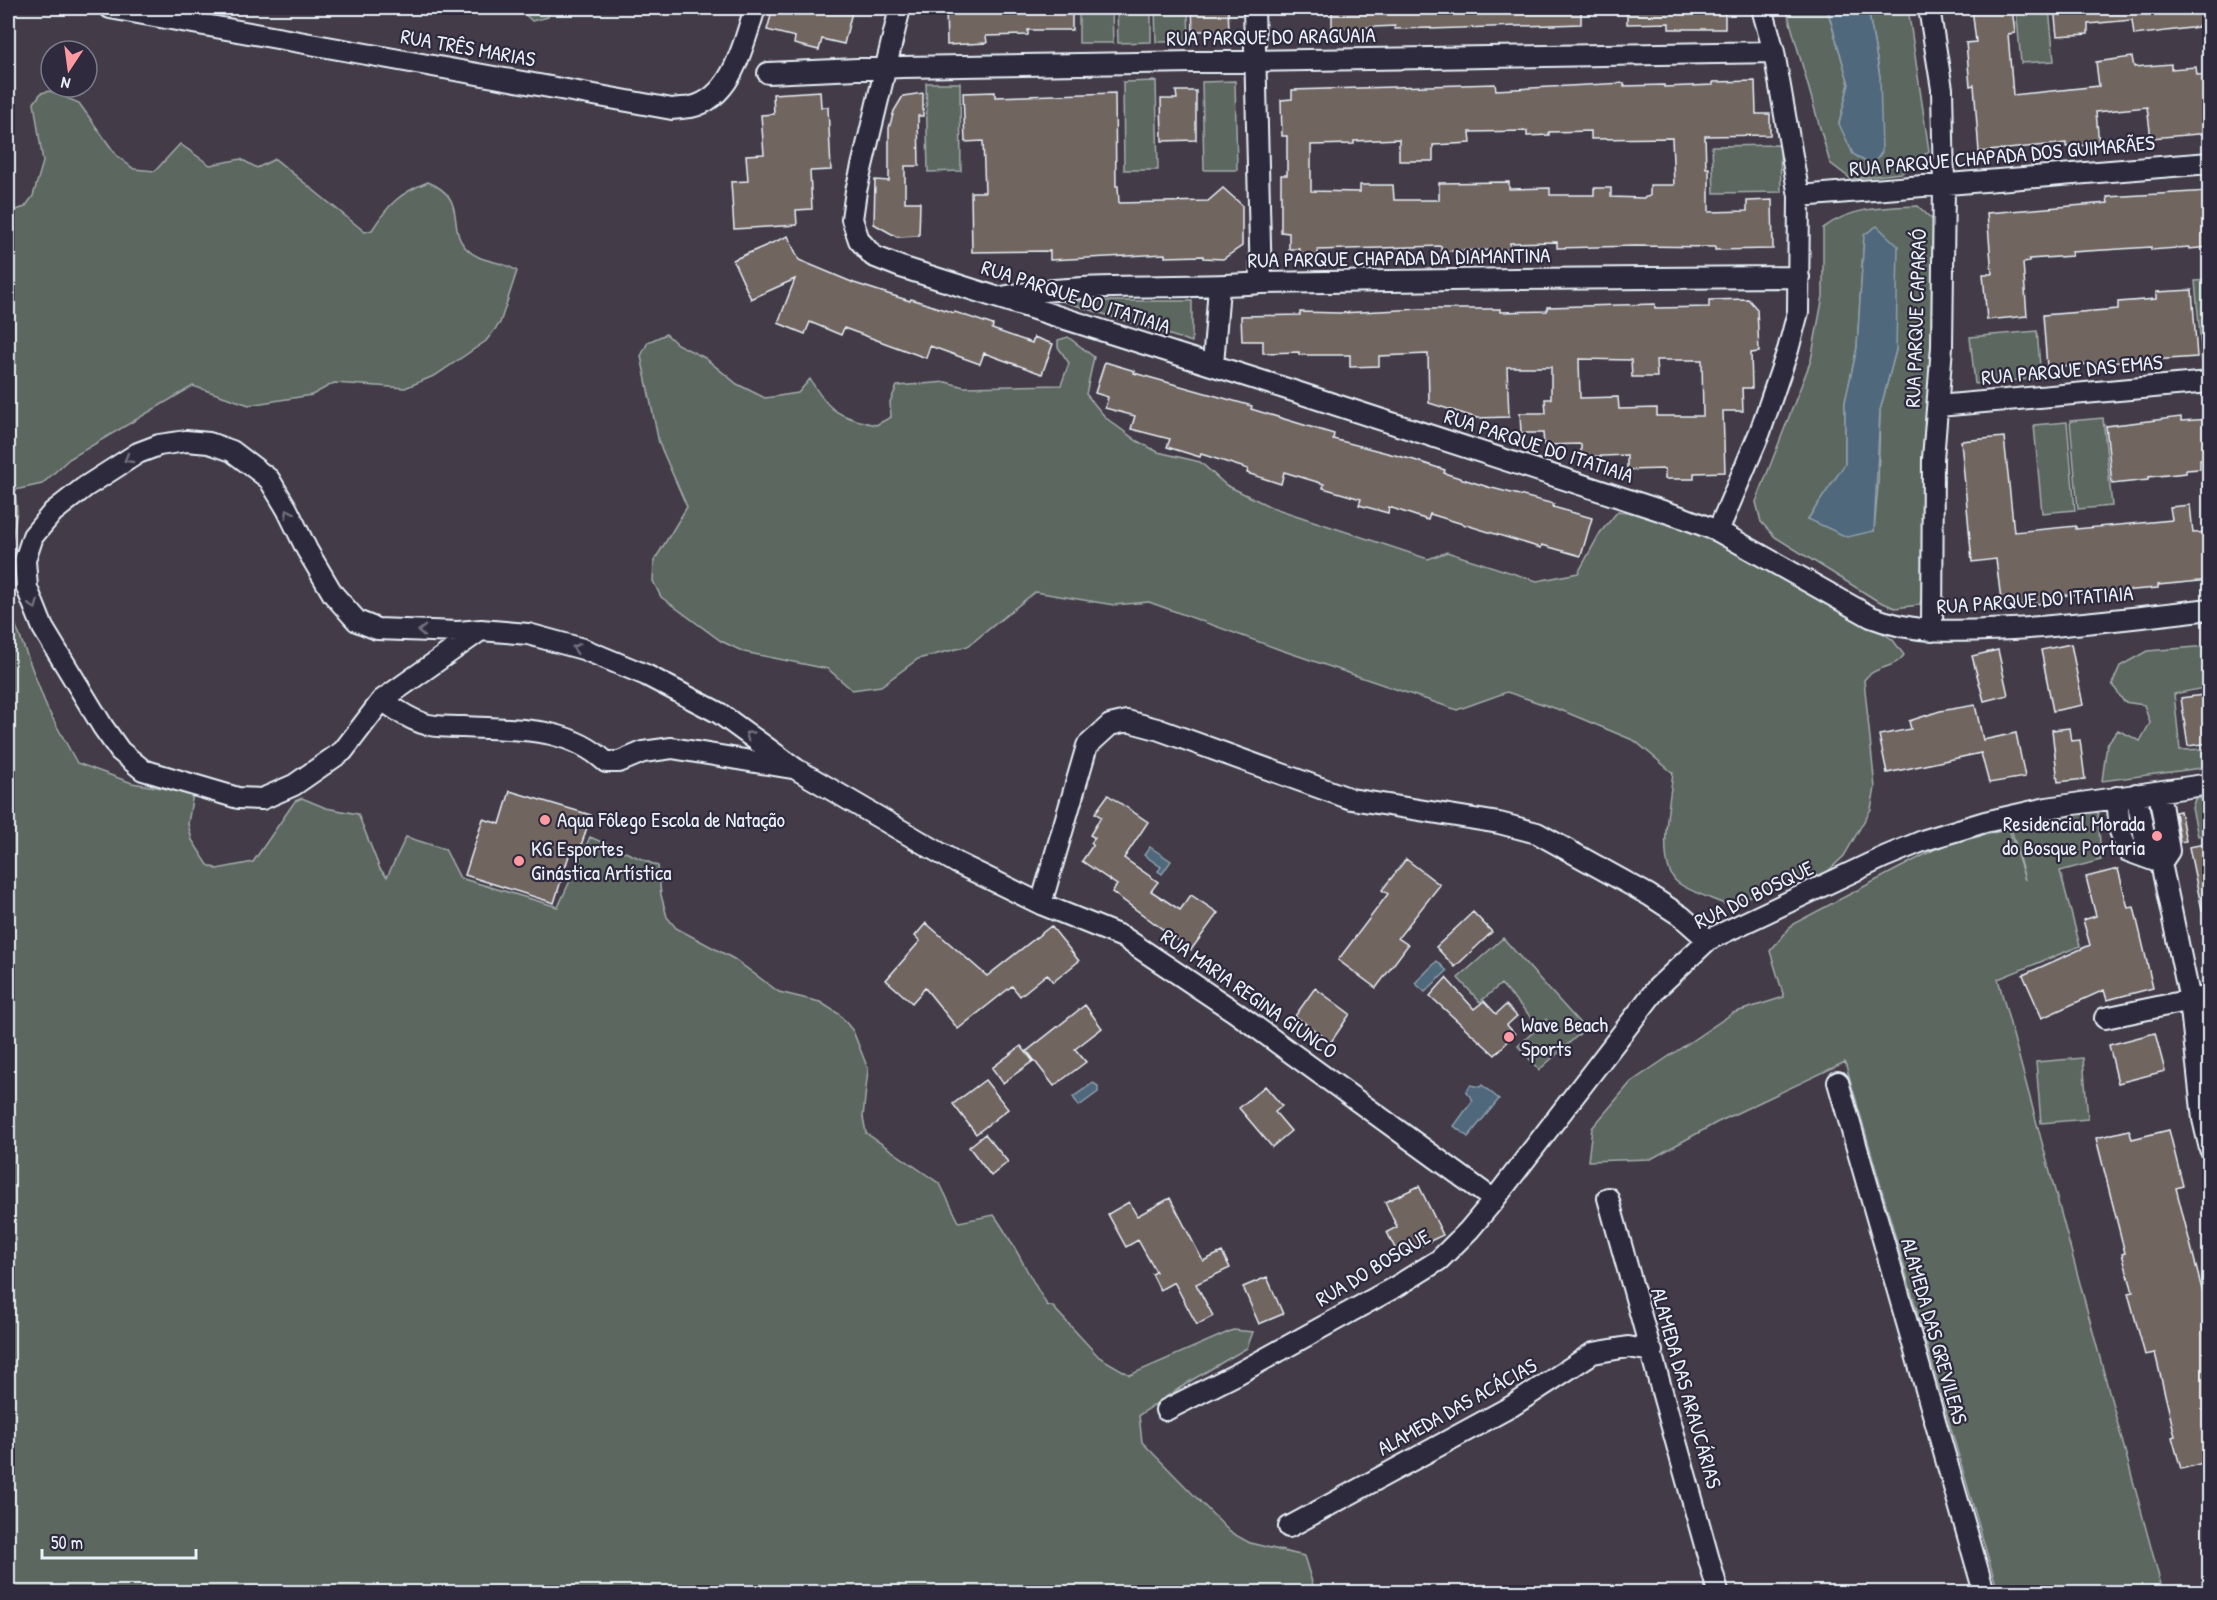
<svg xmlns="http://www.w3.org/2000/svg" width="2217" height="1600" viewBox="0 0 2217 1600" font-family="'Patrick Hand',sans-serif">
	<style>
		.green { fill: #5c685e; stroke: #a2acab; stroke-width: 1.5; fill-rule: evenodd }
		.water { fill: #50687b; stroke: #8d9fad; stroke-width: 1.5 }
		.building { fill: #716560; stroke: #e8f1f8; stroke-width: 1.5; fill-rule: evenodd }
		.lines { fill: none; stroke-linecap: round; stroke-linejoin: round }
		.minor-casing { stroke: #e8f1f8; stroke-width: 24 }
		.minor { stroke: #2f2a3d; stroke-width: 20 }
		.oneway { stroke: #70707e }
		.poi-dot { fill: #ff9aa2; stroke: #2f2a3d; stroke-width: 2 }
		.labels { text-anchor: middle; stroke-width: 4.5; stroke-linejoin: round; paint-order: stroke }
		.street-label { font-size: 21px; fill: #e8f1f8; stroke: #2f2a3d }
		.poi-label { font-size: 21px; fill: #e8f1f8; stroke: #2f2a3d; text-anchor: start }
	</style>
	<rect width="100%" height="100%" fill="#433c48"/>
	<filter id="ink" filterUnits="userSpaceOnUse"><feTurbulence type="fractalNoise" baseFrequency=".0167" numOctaves="2"/><feDisplacementMap in="SourceGraphic" scale="12" xChannelSelector="R" yChannelSelector="G"/><feConvolveMatrix kernelMatrix="1 2 1 2 8 2 1 2 1" color-interpolation-filters="sRGB"/></filter>
	<g filter="url(#ink)">
		<path class="green" d="M518,8H551L548,17L532,21Z
			M1079,8H1112L1113,43H1079Z
			M1117,8H1151V42L1118,43Z
			M1155,8H1188L1189,42H1156Z
			M1786,8H1827L1849,84L1839,124L1880,77L1868,8H1908L1929,151L1902,173L1851,179L1830,163Z
			M2016,8H2049L2054,61L2021,63Z
			M1156,81L1158,170H1124L1123,82Z
			M1235,81L1237,170H1204L1202,82Z
			M926,83H960L961,171L928,172Z
			M50,91L79,103L117,156L134,169L155,171L180,144L210,165L241,159L257,168L275,159L365,232L372,230C388,205 399,193 428,182C470,199 445,228 467,249C481,264 501,259 517,271L500,323L486,341L436,375L405,388L334,383L312,395L249,405L193,386L69,459L42,484L15,490L17,511L11,547L8,605V209L13,211L25,207L33,196L43,162L34,103L41,93Z
			M1780,145L1781,192L1714,193L1712,146Z
			M1918,206L1939,226L1933,384L1922,481L1929,584L1919,605L1895,608L1876,600L1775,537L1761,522L1756,502L1811,360L1823,296V228C1851,207 1884,207 1918,206ZM1864,236L1896,350L1880,410L1878,485L1874,531L1808,519L1845,465V402L1857,348Z
			M2209,280V369H2203L2195,281Z
			M1062,301H1192V342Z
			M2037,331L2041,378L1975,384L1970,337Z
			M666,334L677,344L705,358L737,384L765,398L798,393L810,379C829,412 839,417 876,425L891,417L890,402L897,386L946,382L964,387L1061,385L1069,363L1058,347V340L1068,337L1094,357L1086,394L1106,418L1137,441L1158,452L1200,462L1226,485L1271,507L1428,559L1447,552L1537,581L1578,573L1600,533L1618,511L1646,515L1667,522L1750,554L1849,609L1893,640L1904,655C1895,669 1874,666 1864,680L1875,788L1871,809L1844,856L1826,873L1724,904C1713,899 1686,890 1677,882C1656,865 1670,799 1673,773L1635,741L1563,711L1507,692L1457,710L1281,650L1149,602L1114,605L1035,592L968,646L918,659L881,686L852,690L828,669L744,652L721,641L661,597L653,581L654,561L687,507L659,443L641,356L648,342Z
			M2103,418L2112,506L2078,509L2070,421Z
			M2067,422L2075,510L2042,513L2034,425Z
			M8,605L47,708L77,763L132,783L193,793L188,824L192,840L208,865L217,869L253,862L295,801L302,798L326,808L358,814L380,869L387,877L406,837L445,849L460,878L558,907L590,837L658,866L661,895L667,917L676,928L734,959L779,992L820,1002L839,1014L853,1031L868,1069L863,1117L866,1133L940,1184L959,1222L994,1215C1015,1244 1028,1275 1047,1305L1053,1307L1099,1357L1130,1375L1233,1330L1253,1332L1247,1348L1192,1380L1139,1415L1142,1442L1230,1532L1250,1543L1304,1556L1315,1592H8Z
			M2208,646L2210,647L2209,687L2174,694L2180,750L2209,749V767L2102,781L2107,744L2118,730L2140,741L2150,723L2144,705L2124,702L2112,684L2120,666L2147,651Z
			M2209,797V834L2198,836L2192,808L2195,799Z
			M2098,812L2101,860L2060,871L2080,946L1998,979L2163,1592H1998L1845,1062L1716,1123L1651,1159L1588,1161L1592,1128L1631,1082L1733,1013L1784,997L1770,951L1793,924L1941,846L2009,829L2025,880L2011,828L2062,815Z
			M1503,938L1585,1029L1539,1070L1518,1046L1547,1019L1539,1026L1501,984L1480,1002L1458,978Z
			M2083,1058L2088,1119L2041,1123L2036,1062Z"/>
		<path class="water" d="M1827,8H1868L1880,77L1882,152L1872,166L1853,154L1839,124L1849,84Z
			M1877,226L1898,246L1896,350L1880,410L1874,531L1847,537L1808,519L1845,464V402L1857,348L1864,235Z
			M1150,847L1171,861L1162,874L1158,871L1161,867L1144,855Z
			M1437,961L1447,971L1425,992L1415,983Z
			M1093,1083L1098,1086V1092L1079,1106L1073,1097Z
			M1470,1085L1480,1087L1482,1085L1499,1099L1468,1137L1454,1126L1473,1100L1466,1092Z"/>
		<path class="building" d="M773,8H853L844,44L822,39L819,50L794,44L795,37L767,30Z
			M946,8H1072V30H1028V35L986,36L987,43L947,45Z
			M1192,8H1228L1229,31H1193Z
			M1332,8H1581V24L1431,29V28L1395,29V26L1332,29Z
			M1627,8H1725V29H1669V23L1627,24Z
			M1972,8H2012L2015,33L2008,34L2013,95L2099,86L2096,62L2132,57L2134,67L2171,64V69L2196,67L2197,75L2210,74V133L2151,138L2147,107L2096,112L2099,144L2066,147V143L1979,152L1974,85L1970,86L1966,43L1976,42Z
			M2054,8H2204L2206,26L2134,35L2132,20L2088,24V34L2057,36Z
			M1755,81L1756,114H1770V135L1705,136L1706,168H1709V212L1747,211V201L1772,200L1773,249L1715,250V247L1635,246L1557,248V242L1510,243V250L1441,251V246L1318,250V257H1300V249H1289V233L1281,232V175H1287V136H1282L1281,100L1292,99V90L1495,84L1496,90L1624,83V86L1664,85V87L1713,85V82ZM1527,131V136L1549,135V132L1591,131V139L1672,138L1674,185H1650V196L1643,198L1611,197V188H1594V195H1550V188L1509,189V182L1439,183V200H1394L1393,185H1360V192L1311,191V145L1354,144V141L1399,139V161H1433V145L1471,143L1470,132Z
			M820,91L821,107H828L831,170L810,171L812,209L796,210L797,225L734,229L731,182L748,181L746,155L764,154L761,115L774,114L773,94Z
			M1176,91H1196V140L1162,141L1161,99H1177Z
			M995,92V97L1115,93L1116,186H1118L1119,203L1208,201L1223,188L1242,205V246L1223,259L1203,258V256L1165,257V254L1050,260V251L972,252L971,192H985L983,141L965,142L963,93Z
			M923,93V116H918L919,166H905V202H920L919,236L897,237L874,224L875,180L889,181V128L894,111L903,96Z
			M2210,191V247L2189,249V247L2151,250V247L2104,250L2071,252L2072,256L2029,259V262L2023,263L2027,316L1987,320L1983,274H1992L1987,213L2108,203L2107,197Z
			M788,236L799,260L854,283L910,301L911,299L954,313L955,312L993,325L992,329L1032,343L1034,337L1053,344L1042,374L984,353L980,364L930,346L926,358L844,328L841,335L810,322L805,334L778,323L795,279L751,299L733,260Z
			M2192,290L2197,357L2047,367L2043,315L2118,309V302L2156,299V292Z
			M1748,299L1757,309L1759,352L1751,353L1752,388H1742L1743,411H1723L1725,472L1694,473V479H1665V469L1627,470V455L1581,457V444L1544,445L1543,433H1521L1520,413H1546L1545,399H1551V367H1507L1509,417L1477,418L1429,403L1428,354L1379,356V366L1350,367V355H1299V352L1263,353V341H1242L1241,316L1300,315V312L1340,313L1420,309H1500V312L1547,311V307L1655,304V308L1709,307V300ZM1579,359L1631,360L1632,377H1657L1656,360H1702L1703,416H1657V408L1619,409L1618,397L1580,398Z
			M1105,362L1135,371L1134,373L1252,406L1251,409L1334,434L1333,439L1414,460L1445,470L1444,473L1488,487L1554,504L1553,507L1592,518L1581,556L1542,545L1541,548L1430,514L1428,520L1389,507L1388,513L1359,505L1361,499L1323,488L1324,484L1284,472L1281,484L1247,473L1248,469L1201,454L1200,457L1167,447L1170,439L1131,429L1135,416L1105,408L1108,397L1095,393Z
			M2181,417V421L2210,419V459L2200,460V469L2186,470V473L2148,477V480L2112,484L2106,426Z
			M2004,437L2014,532L2076,526V529L2172,520L2170,507L2190,505L2193,533L2210,532V580L2158,585V588L2043,597L2044,603L2002,608L1996,559L1972,562L1961,441Z
			M2071,644L2083,705L2053,711L2041,650Z
			M1998,650L2008,695L1984,701L1972,656Z
			M2210,694V743L2188,746L2181,698Z
			M1975,705L1983,740L2016,733L2025,777L1989,783L1981,753L1887,773L1879,735L1911,729L1909,721L1940,711Z
			M2069,728L2071,741L2080,740L2085,779L2058,782L2052,730Z
			M510,791L591,815L580,849L572,846L554,903L465,875L483,819L500,824Z
			M1108,795L1148,822L1124,858L1158,882L1151,891L1180,910L1191,895L1218,913L1191,950L1112,892L1117,885L1082,861L1093,845L1091,843L1095,838L1090,835L1101,817L1095,813Z
			M2180,811L2186,841L2180,842L2175,812Z
			M2210,843V910H2202L2189,847Z
			M1406,859L1440,885L1398,938L1408,945L1376,988L1338,960L1388,894L1382,890Z
			M2118,869L2128,908L2134,907L2153,988L2107,1000L2104,990L2042,1018L2023,975L2090,945L2083,920L2096,916L2086,877Z
			M1473,912L1492,932L1455,967L1436,947Z
			M926,923L987,976L1051,926L1079,961L1053,982L1047,974L1020,996L1012,986L958,1029L925,988L912,1003L886,980L920,941L915,936Z
			M1446,978L1474,1009L1484,1001L1496,1014L1506,1005L1517,1016L1507,1025L1515,1034L1495,1055L1430,996Z
			M1315,988L1350,1014L1331,1042L1295,1016Z
			M1085,1005L1102,1028L1075,1049L1086,1062L1054,1086L1027,1051Z
			M2155,1033L2165,1071L2118,1083L2109,1045Z
			M1021,1046L1033,1061L1003,1083L992,1068Z
			M985,1080L1008,1109L976,1134L953,1104Z
			M1265,1086L1282,1106L1275,1112L1291,1131L1272,1147L1239,1108Z
			M2129,1130L2132,1139L2169,1130L2183,1186L2176,1188L2210,1321V1461L2181,1469L2172,1437L2175,1436L2155,1353L2145,1355L2128,1293L2133,1292L2122,1254L2125,1253L2096,1138Z
			M985,1134L1008,1162L991,1176L969,1147Z
			M1419,1186L1443,1235L1399,1256L1387,1232L1397,1227L1385,1202Z
			M1170,1198L1203,1261L1222,1252L1230,1268L1196,1284L1213,1316L1197,1325L1174,1282L1160,1290L1152,1274L1156,1272L1138,1240L1126,1247L1108,1214L1129,1202L1137,1216Z
			M1267,1277L1283,1314L1259,1324L1243,1287Z"/>
		<g class="lines">
			<g class="minor-casing">
				<path id="minor" d="M110,8L672,109C678,108 685,108 691,107C733,98 744,42 755,8
					M900,8L856,191L852,219L859,240L873,256L901,267L1281,387L1684,518L1718,531L1871,617C1916,635 1964,631 2012,629C2078,625 2144,617 2210,609
					M1254,8L1261,283
					M1929,8L1942,89L1944,186L1942,347L1933,459L1932,631
					M768,73L902,67L1774,52
					M1799,196L2210,163
					M1002,297C1085,281 1176,290 1261,283L1516,279L1799,277
					M1213,365L1219,287
					M1938,406L2210,382
					M1718,531L1760,432L1788,350L1798,312L1799,196L1774,52L1762,8
					M481,630L382,700L343,751L294,785L262,799L238,798L143,770L120,751L103,727L43,628L27,588L25,560L33,536L53,512L85,487L138,453L159,445L186,441L209,443L232,451L269,479L287,509L307,550L333,594L357,621L377,629L458,632L481,630L528,634L583,649L646,675L719,713L796,769L957,863L1041,904L1123,937L1235,1012L1494,1200
					M382,700C395,709 407,718 422,723C434,728 450,726 463,727C514,730 566,725 606,762H619L643,752L672,748L792,768
					M2159,792L2169,851L2161,863
					M2136,794L2145,839L2161,863L2190,1000L2203,1119L2210,1149
					M2117,797L2120,831L2128,851L2161,863
					M1041,904L1087,746L1110,725L1127,721L1157,729L1351,799L1499,823L1537,833L1649,895L1681,916L1708,940
					M2105,1018L2210,996
					M1838,1082L1984,1592
					M1608,1198L1718,1592
					M1166,1410L1239,1373L1397,1286L1439,1260L1469,1230L1494,1200L1657,988L1708,940L1884,857L1925,840L1985,822L2047,808L2210,784
					M1289,1527L1512,1406L1593,1353L1628,1347L1652,1351"/>
			</g>
			<use href="#minor" class="minor"/>
		</g>
		<defs><path id="oneway-chevron" d="M-2-3.5L2.5 0L-2 3.5" fill="none" stroke-width="1.6" stroke-linecap="round" stroke-linejoin="round" transform="scale(1.5)"/></defs>
		<g class="oneway">
			<use href="#oneway-chevron" transform="translate(128 459) rotate(150)"/>
			<use href="#oneway-chevron" transform="translate(289 513) rotate(-117)"/>
			<use href="#oneway-chevron" transform="translate(34 605) rotate(68)"/>
			<use href="#oneway-chevron" transform="translate(422 631) rotate(-179)"/>
			<use href="#oneway-chevron" transform="translate(576 648) rotate(-163)"/>
			<use href="#oneway-chevron" transform="translate(749 735) rotate(-144)"/>
		</g>
	</g>
	<g class="poi-dot">
		<circle cx="545" cy="820" r="6"/>
		<circle cx="2157" cy="836" r="6"/>
		<circle cx="519" cy="861" r="6"/>
		<circle cx="1509" cy="1037" r="6"/>
	</g>
	<g class="labels">
		<g class="street-label">
			<text transform="translate(1271 37) rotate(-1)" y="7">RUA PARQUE DO ARAGUAIA</text>
			<text transform="translate(468 48) rotate(10)" y="7">RUA TRÊS MARIAS</text>
			<text transform="translate(2002 156) rotate(-5)" y="7">RUA PARQUE CHAPADA DOS GUIMARÃES</text>
			<text transform="translate(1399 258) rotate(-1)" y="7">RUA PARQUE CHAPADA DA DIAMANTINA</text>
			<text transform="translate(1076 297) rotate(18)" y="7">RUA PARQUE DO ITATIAIA</text>
			<text transform="translate(1916 318) rotate(-88)" y="7">RUA PARQUE CAPARAÓ</text>
			<text transform="translate(2072 370) rotate(-5)" y="7">RUA PARQUE DAS EMAS</text>
			<text transform="translate(1539 446) rotate(18)" y="7">RUA PARQUE DO ITATIAIA</text>
			<text transform="translate(2035 600) rotate(-4)" y="7">RUA PARQUE DO ITATIAIA</text>
			<text transform="translate(1754 895) rotate(-26)" y="7">RUA DO BOSQUE</text>
			<text transform="translate(1249 994) rotate(35)" y="7">RUA MARIA REGINA GIUNCO</text>
			<text transform="translate(1373 1268) rotate(-31)" y="7">RUA DO BOSQUE</text>
			<text transform="translate(1934 1331) rotate(74)" y="7">ALAMEDA DAS GREVILEAS</text>
			<text transform="translate(1686 1388) rotate(74)" y="7">ALAMEDA DAS ARAUCÁRIAS</text>
			<text transform="translate(1457 1407) rotate(-29)" y="7">ALAMEDA DAS ACÁCIAS</text>
		</g>
		<g class="poi-label">
			<text x="557" y="827">Aqua Fôlego Escola de Natação</text>
			<text x="2145" y="831" text-anchor="end">Residencial Morada<tspan x="2145" dy="24">do Bosque Portaria</tspan></text>
			<text x="531" y="856">KG Esportes<tspan x="531" dy="24">Ginástica Artística</tspan></text>
			<text x="1521" y="1032">Wave Beach<tspan x="1521" dy="24">Sports</tspan></text>
		</g>
	</g>
	<rect width="2217" height="1600" fill="none" stroke="#2f2a3d" stroke-width="30"/>
	<rect x="15" y="15" width="2187" height="1570" fill="none" stroke="#e8f1f8" stroke-width="2" filter="url(#ink)"/>
	<g transform="translate(69 69) rotate(193)"><circle r="28" fill="#2f2a3d" stroke="#797a88" stroke-width="1.5"/>
	<path d="M0-4.5L10 22L0 15L-10 22Z" fill="#ff9aa2"/>
	<text y="-9" font-size="16" font-weight="bold" text-anchor="middle" fill="#e8f1f8">N</text>
	</g>
	<path d="M42 1549v9h154v-9" fill="none" stroke="#e8f1f8" stroke-width="3"/>
	<text x="51" y="1549" font-size="18" fill="#e8f1f8" stroke="#2f2a3d" stroke-width="4.5" paint-order="stroke">50 m</text>
</svg>
